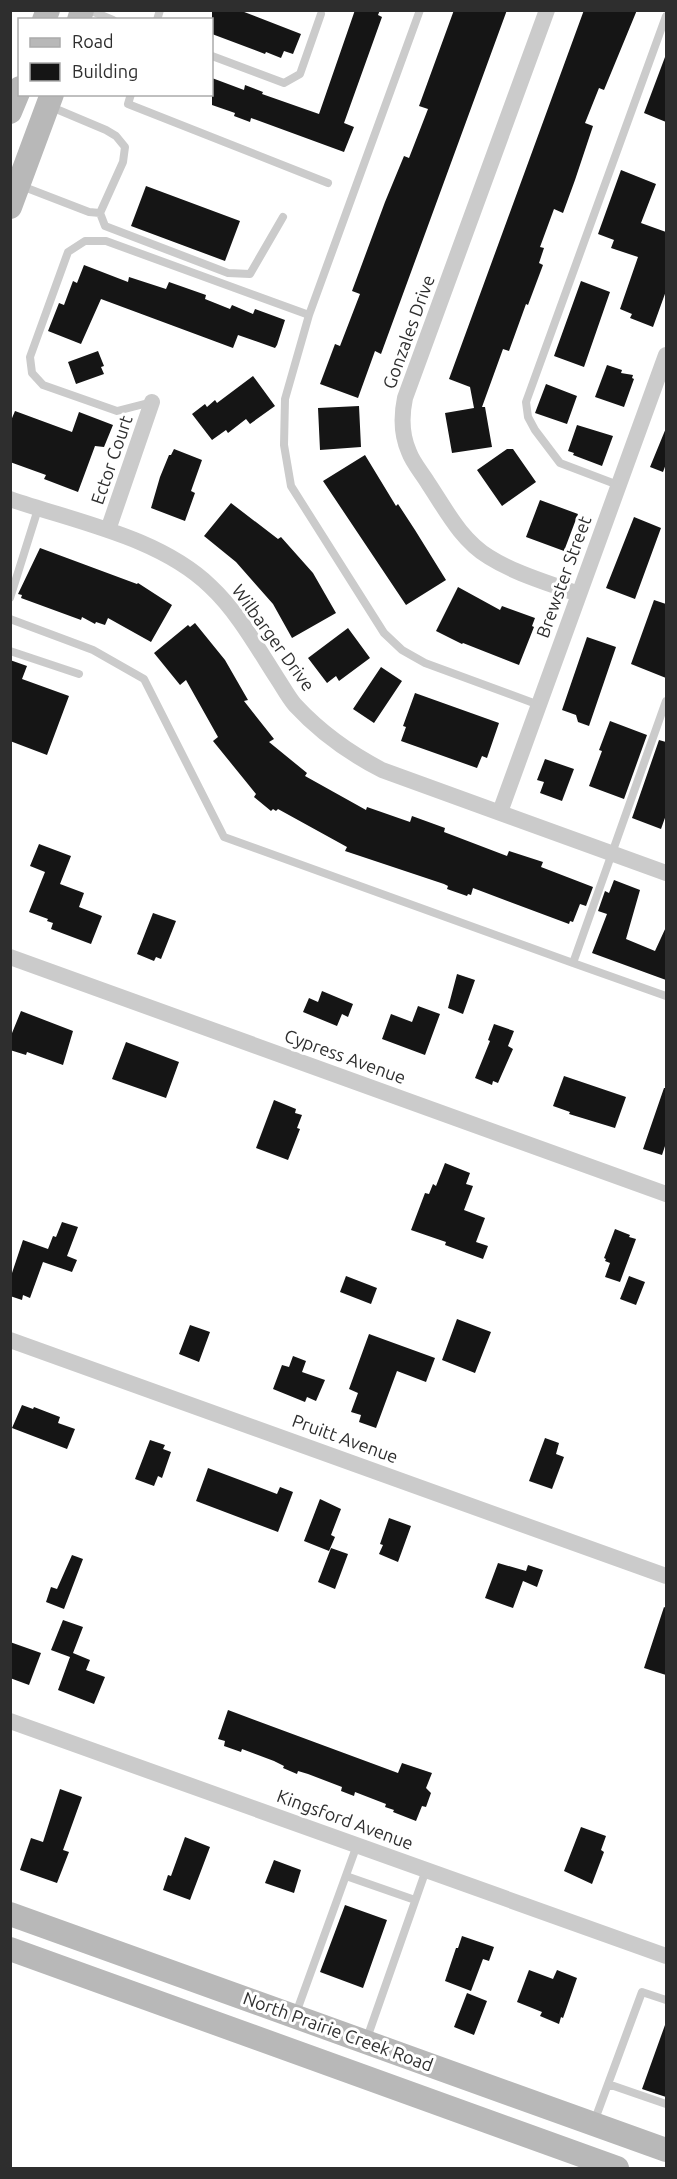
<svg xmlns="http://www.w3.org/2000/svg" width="677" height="2179" viewBox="0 0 677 2179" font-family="Ubuntu,sans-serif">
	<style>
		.building { fill: #151515 }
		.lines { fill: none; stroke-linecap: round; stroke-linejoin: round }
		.lane { stroke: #cbcbcb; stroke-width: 8 }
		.street { stroke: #cbcbcb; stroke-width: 16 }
		.secondary { stroke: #b8b8b8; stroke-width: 24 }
		.labels { text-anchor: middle; stroke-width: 6; stroke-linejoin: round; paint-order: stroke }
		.street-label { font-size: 18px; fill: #2e2e2e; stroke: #fff }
	</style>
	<rect width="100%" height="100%" fill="#fff"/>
	<path class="building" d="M212,10H239L301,34L293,54L284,51L281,58L266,52L265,54L212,34Z
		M355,10H380L378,15L382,17L344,123L354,127L344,152L251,118L250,122L234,116L235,113L212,105V78L244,90L245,85L263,92L262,94L319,114Z
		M454,10H507L381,354L375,351L358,398L320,384L335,344L340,346L360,294L352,291L385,202L404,156L409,158L428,109L419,106Z
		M584,10H637L604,90L599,88L585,123L593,126L575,180L563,213L554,209L540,247L544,248L539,263L543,265L528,305L526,304L509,351L503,349L482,407H485L492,447L452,453L445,413L474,408L470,387L449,379Z
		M665,57H666V122L644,113Z
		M621,170L656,184L641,223L666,232V291L653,327L630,318L632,314L620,309L638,257L611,248L614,240L598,234Z
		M146,186L240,221L225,261L131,226Z
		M84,265L128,282L129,277L166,289L169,282L206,295L205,299L230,309L232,305L253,314L255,309L285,320L277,345L275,348L238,335L233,348L101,299L81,344L48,331L59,303L64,305L73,281L77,283Z
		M581,281L610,292L584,367L554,356Z
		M98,351L104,366L101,367L104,374L76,384L68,362Z
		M607,365L622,370L621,373L633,375L632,378L634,379L624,407L595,397Z
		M253,376L275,406L250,424L246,419L228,433L226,430L212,440L192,414L205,404L207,407L215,400L217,403Z
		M546,384L577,396L567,424L535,413Z
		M359,406L361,447L320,450L318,408Z
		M15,411L72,432L79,412L113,425L104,447L95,446L78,492L44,479L46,475L10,462V423Z
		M577,425L613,436L602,466L573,455L574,453L568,451Z
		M666,428V464L663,472L650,467Z
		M174,449L202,460L191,491L195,493L185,521L151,508L160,477L169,455H171Z
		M507,449H513L536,482L502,506L477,470Z
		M365,455L396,506L398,504L415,530L446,580L406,605L323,481Z
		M540,500L578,514L564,551L526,537Z
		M231,503L278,539L281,537L313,573L336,613L292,638L273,604L236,562L204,536Z
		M634,517L661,528L635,599L606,588Z
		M40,548L137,584L138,583L172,605L151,642L108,618L105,625L96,622L95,624L82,617L81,620L21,598L22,595L18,594Z
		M458,587L500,610L502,606L535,618L532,626L534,627L519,665L463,643L462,644L436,631Z
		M654,600L666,604V678L631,664Z
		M195,623L225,660L248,700L244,701L274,739L269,742L307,773L305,776L366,810L367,807L410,822L412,816L445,828L444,832L507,856L509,851L543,862L541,867L593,887L586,906L580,904L573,922L570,921L569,924L473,888L471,895L468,894L467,896L447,889L448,886L444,884L345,851L347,847L278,809L276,811L273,809L271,811L254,797L256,794L213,741L218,737L186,680L180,685L154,653L188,625L190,627Z
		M348,628L370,658L339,681L336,676L327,683L308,658Z
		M587,637L616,647L589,726L578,722L576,715L562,710Z
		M10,660L27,666L22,679L69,696L47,755L10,741Z
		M381,667L402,681L374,723L353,709Z
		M415,693L499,723L487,758L482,756L477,768L401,741L406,727L403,726Z
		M610,721L647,735L624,799L589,786L602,751L599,750Z
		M659,740L666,742V815L661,829L632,818Z
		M545,759L574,769L562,801L540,793L544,782L537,780Z
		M39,844L71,856L60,884L84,893L79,907L102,916L91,944L51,929L53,923L47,921L48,919L29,912L45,872L30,866Z
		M614,880L640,890L626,939L655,951L666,927V980L592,953L607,914L598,911L605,891L609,893Z
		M153,913L176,921L161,959L156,957L154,961L137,954Z
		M457,974L475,980L463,1014L448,1008Z
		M322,991L353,1004L348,1017L342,1014L337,1026L303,1012L309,998L318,1002Z
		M418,1006L440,1014L425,1055L382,1039L391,1014L412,1022Z
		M21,1011L73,1031L63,1065L27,1052L26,1055L10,1050V1038Z
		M494,1024L514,1031L508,1046L513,1049L498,1083L493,1081L492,1085L475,1078L490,1041L488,1040Z
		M126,1042L179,1062L166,1098L112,1079Z
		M564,1076L626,1097L615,1128L569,1114L570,1112L553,1106Z
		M664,1088H666V1143L662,1155L643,1149Z
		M274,1100L296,1109L295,1113L302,1115L297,1128L300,1129L288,1160L256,1148Z
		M445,1163L470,1173L466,1184L473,1186L464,1210L485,1218L476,1242L488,1246L483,1259L445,1245L446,1242L411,1230L425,1193L429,1194L433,1184L436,1186Z
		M62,1222L78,1227L67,1256L77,1260L72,1272L43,1262L30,1298L23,1295L22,1300L10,1296V1279L23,1240L48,1249L53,1236L56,1237Z
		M615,1229L630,1235L629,1237L636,1239L620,1282L605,1277L610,1263L605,1261L606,1259L604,1258Z
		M346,1276L377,1288L371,1304L340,1292Z
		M629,1276L645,1282L636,1305L620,1299Z
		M457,1319L491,1332L475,1373L442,1360Z
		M190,1325L210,1332L199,1362L179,1354Z
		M369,1334L435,1358L426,1382L397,1371L376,1428L359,1422L361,1415L351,1412L358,1393L349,1389Z
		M293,1356L306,1361L302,1372L325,1380L316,1401L307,1397L305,1402L273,1389L282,1365L289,1367Z
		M22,1405L33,1409L34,1407L60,1417L58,1423L75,1429L67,1449L12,1428Z
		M545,1438L559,1443L556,1454L564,1457L552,1489L529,1481Z
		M150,1440L165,1445L163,1449L171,1452L162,1478L158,1476L154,1486L135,1479Z
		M208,1468L277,1494L280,1487L293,1492L278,1532L196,1501Z
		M320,1499L341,1509L331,1535L335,1537L329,1551L304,1541Z
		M389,1518L411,1526L398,1562L379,1554L383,1545L380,1544Z
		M331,1548L348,1554L335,1589L318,1582Z
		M72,1555L83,1559L64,1609L46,1602L51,1587L57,1589Z
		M498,1563L526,1571L528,1565L543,1570L537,1587L523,1581L513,1608L485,1598Z
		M664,1607L666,1608V1675L644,1668Z
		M63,1620L83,1627L73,1653L90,1660L86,1670L105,1677L94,1704L58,1690L70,1657L51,1650Z
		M10,1642L41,1653L29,1685L10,1678Z
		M228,1710L398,1773L402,1763L432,1773L426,1788L431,1793L426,1807L422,1806L416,1821L393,1812L394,1810L385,1807L386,1804L355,1792L354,1796L341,1791L342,1787L308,1774L298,1771L297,1774L283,1768L284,1766L274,1761L242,1749L241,1752L224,1746L225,1741L218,1739Z
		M60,1789L82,1797L63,1850L69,1852L57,1883L20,1870L31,1838L43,1842Z
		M581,1827L606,1836L601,1850L604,1852L592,1884L564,1871Z
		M185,1837L210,1847L190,1900L163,1890L168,1875L171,1876Z
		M274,1860L301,1870L294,1893L265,1883Z
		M345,1905L387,1920L363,1988L320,1972Z
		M462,1936L494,1947L489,1961L483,1959L471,1991L445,1981L456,1948H458Z
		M529,1970L553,1979L557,1970L577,1978L563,2018L561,2017L559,2024L540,2016L542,2012L517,2002Z
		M467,1993L487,2001L474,2035L454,2027Z
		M665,2025L666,2026V2097L642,2089Z"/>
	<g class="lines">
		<path class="lane" d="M89,10L113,20
			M157,20L160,10
			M212,56L284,83L300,74L321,14
			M131,94L128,104L328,183
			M19,185L89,212L100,213L123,162L125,147L116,136L106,130L49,106
			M100,213L105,226L228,273L250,274L283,217
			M309,315L285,399L284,445L291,486L384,633L402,650L425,663L539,705
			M152,402L117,411L43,385L32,373L30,357L68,252L85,241H106L309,315L420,10
			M618,485L560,463L535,430L528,417L526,402L666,16
			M10,598L38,509
			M10,619L93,650L144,679L224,837L573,963
			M10,651L79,674
			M666,701L573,963L666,996
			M346,1876L415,1900
			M295,2016L357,1845
			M366,2041L426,1870
			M608,2084L666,2104
			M594,2122L642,1992L666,2000"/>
		<path class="street" d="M547,10L405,398C401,417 401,434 409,452C413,463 422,473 428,483C446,510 461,540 489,557C516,574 549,583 578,594
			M10,499C76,522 159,537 210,586C237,611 257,647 277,678C283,687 288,697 295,705C320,732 349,753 382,770L666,873
			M108,530L152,402
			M500,812L666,355
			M10,957L666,1194
			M10,1340L666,1576
			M10,1721L666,1956"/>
		<path class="secondary" d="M44,20L48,10
			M79,20L82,10
			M10,112L20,88
			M10,207L52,94
			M10,1914L666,2150
			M10,1949L617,2168"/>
	</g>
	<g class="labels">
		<g class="street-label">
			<text transform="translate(409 332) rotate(-70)" y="6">Gonzales Drive</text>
			<text transform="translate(112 460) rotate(-71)" y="6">Ector Court</text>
			<text transform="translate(564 577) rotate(-70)" y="6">Brewster Street</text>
			<text transform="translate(273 638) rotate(54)" y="6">Wilbarger Drive</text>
			<text transform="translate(345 1057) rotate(20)" y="6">Cypress Avenue</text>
			<text transform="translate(345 1439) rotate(20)" y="6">Pruitt Avenue</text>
			<text transform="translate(345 1820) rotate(20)" y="6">Kingsford Avenue</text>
			<text transform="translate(338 2032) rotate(20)" y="6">North Prairie Creek Road</text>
		</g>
	</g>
	<rect width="677" height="2179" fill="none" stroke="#2e2e2e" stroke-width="24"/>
	<rect x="18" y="18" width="195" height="78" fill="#ffffff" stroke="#ababab" stroke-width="1.5"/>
	<rect x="30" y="38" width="30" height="9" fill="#b8b8b8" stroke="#ababab" stroke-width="1.5"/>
	<text x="72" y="48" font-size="18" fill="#2e2e2e">Road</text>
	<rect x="30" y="63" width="30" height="18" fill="#151515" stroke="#ababab" stroke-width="1.5"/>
	<text x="72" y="78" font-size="18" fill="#2e2e2e">Building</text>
</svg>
